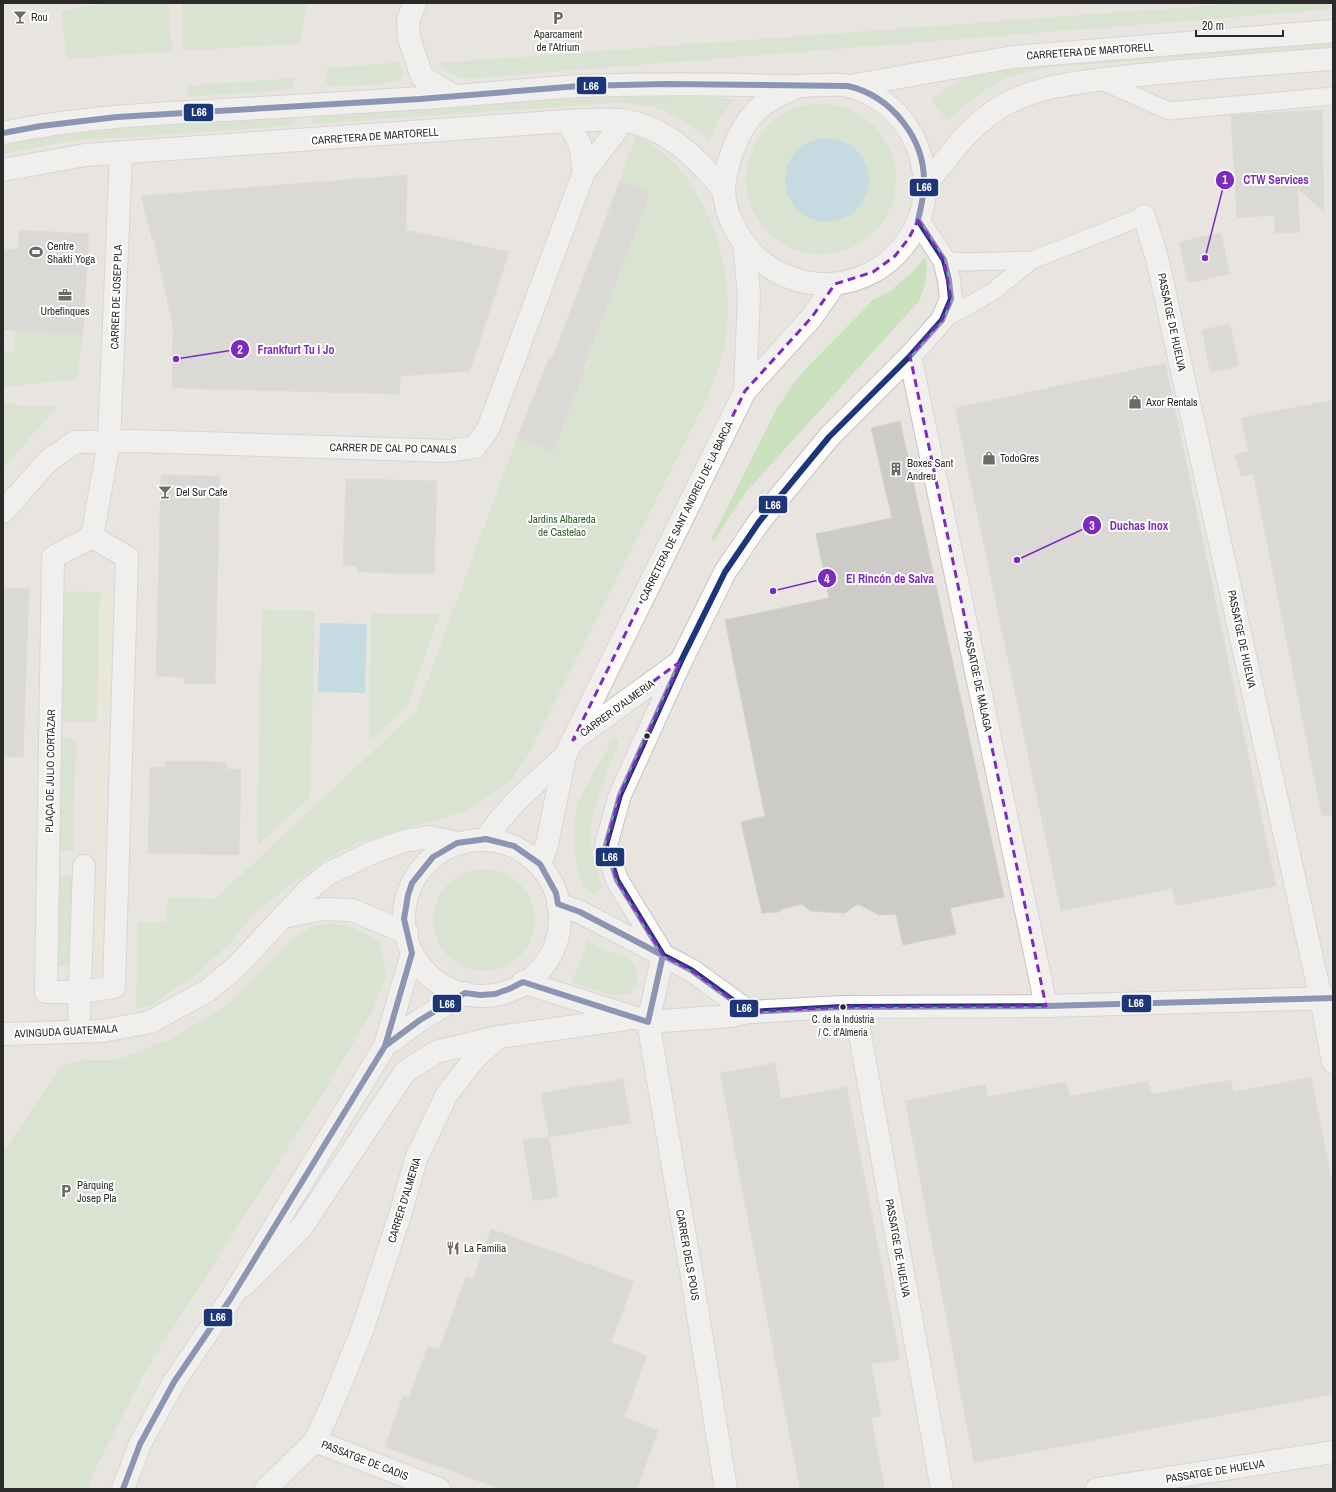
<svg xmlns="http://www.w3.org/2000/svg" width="1336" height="1492" viewBox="0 0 1336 1492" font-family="'Archivo Narrow',sans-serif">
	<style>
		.green { fill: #cbe0bd }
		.sand { fill: #eae6d1 }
		.water { fill: #9ccee1 }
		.building { fill: #cdcbc8; stroke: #d3d1cd }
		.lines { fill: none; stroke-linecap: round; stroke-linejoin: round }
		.service-casing { stroke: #c4c3c3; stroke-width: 19 }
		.pedestrian-casing { stroke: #c4c3c3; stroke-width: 24 }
		.minor-casing { stroke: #c4c3c3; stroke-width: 24 }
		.tertiary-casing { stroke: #c4c3c3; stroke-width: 24 }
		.secondary-casing { stroke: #c4c3c3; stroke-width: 24 }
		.service { stroke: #fcfbfa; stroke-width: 17 }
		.pedestrian { stroke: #fcfbfa; stroke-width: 22 }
		.minor { stroke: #fcfbfa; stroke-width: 22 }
		.tertiary { stroke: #fcfbfa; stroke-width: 22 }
		.secondary { stroke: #fcfbfa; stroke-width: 22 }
		.bus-1-casing { stroke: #fff; stroke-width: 9 }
		.bus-1 { stroke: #1d3678; stroke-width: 6 }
		.marked { fill: none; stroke: #7b2cbf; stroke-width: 3; stroke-dasharray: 8 5; stroke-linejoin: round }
		.bus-dot { fill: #2a2a2a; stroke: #fff; stroke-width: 1.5 }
		.labels { text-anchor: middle; stroke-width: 4; stroke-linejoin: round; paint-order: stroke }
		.bus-label { font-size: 10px; fill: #2a2a2a; stroke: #fff }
		.poi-label { font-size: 11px; fill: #2a2a2a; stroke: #fff; text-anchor: start }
		.street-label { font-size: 11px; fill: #2a2a2a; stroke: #fff }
		.park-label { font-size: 11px; fill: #2d5f22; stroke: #fff }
		.leader { fill: none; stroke: #7b2cbf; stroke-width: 1.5 }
		.callout-dot { fill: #7b2cbf; stroke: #fff; stroke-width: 1.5 }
		.mark-label { font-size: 12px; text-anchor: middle; font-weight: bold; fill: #fff }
		.callout-label { font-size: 12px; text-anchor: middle; font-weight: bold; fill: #7b2cbf; stroke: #fff; stroke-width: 4; stroke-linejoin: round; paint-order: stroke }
		.line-badge { stroke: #fff; stroke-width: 1.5 }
		.badge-label { font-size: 11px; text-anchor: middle; font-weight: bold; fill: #fff }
	</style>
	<rect width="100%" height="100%" fill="#e8e5e1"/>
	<path class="green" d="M104,3H168L172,51L67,59L61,11Z
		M182,3H307L300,43L183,51Z
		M1243,3H1333V9L464,79L450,74L440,63Z
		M1333,37V47L1052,67L1006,78L985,90L947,120L931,99L973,72L999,64Z
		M398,62L404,74L400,80L371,85L324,86L327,69Z
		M294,78L292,89L188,97L187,86Z
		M650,93L735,99L719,119L710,141C692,126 667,109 644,105C635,104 625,104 616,103L312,124L314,113Z
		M746 179a75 75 0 1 1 150 0a75 75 0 1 1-150 0Z
		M294,116L292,126L71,141L3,154V145L69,132Z
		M636,135C653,145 671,157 683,173C725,228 739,305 718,370C714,382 708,393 704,404L527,757L510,781L478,804L462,812L357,843L330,857L290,885L252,916L229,944L191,979L167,993L155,1004L136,1009L138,922L166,923L168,897L215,899L416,711L517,438L553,452L585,371L591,348L650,193L620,181Z
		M926,257C928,274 926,286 919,301L746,492L714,540H711L777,408L799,376L873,300L890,291L911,273Z
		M15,331L83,335L77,379L3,387V351L14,352Z
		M3,404L57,407L3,469Z
		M62,591L100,592L97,722L59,721Z
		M262,610L315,611L310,797L257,846Z
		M371,613L440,614L407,707L369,741Z
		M616,737L619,740V743C606,776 585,815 592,852C594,864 599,875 602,887L596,894C586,894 584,886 581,878C577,868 575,858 575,848C574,835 574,823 576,810C581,791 603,757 613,739Z
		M58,738H76L73,851H57Z
		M433 920a51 51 0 1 1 102 0a51 51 0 1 1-102 0Z
		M55,877H73L70,966H54Z
		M333,923L355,928L379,942L387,975L372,1012L320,1098L148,1367L92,1476L89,1489H3V1152L62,1065L83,1060H115L169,1040L228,1004L296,936L312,926Z
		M587,939C593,942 598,946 603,949C611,953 622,954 629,959C636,964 637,971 637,979C637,1011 586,986 571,982L581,963Z"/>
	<path class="sand" d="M100,592H121L118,723L97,722Z
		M96,736H115L114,856H96Z
		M94,875H112V969H93Z"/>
	<path class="water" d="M785 180a42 42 0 1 1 84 0a42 42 0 1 1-84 0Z
		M320,623L367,624L365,693L318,692Z"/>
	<path class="building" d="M1322,110L1324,212L1297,188L1300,232L1275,233L1274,215L1237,218L1231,115Z
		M407,175L406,230L509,252L470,371L401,376L399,394L172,388L173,327L154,240H152L141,196Z
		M620,181L650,193L583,370L585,371L553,452L517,438L550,356L553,357Z
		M19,230L89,234L83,335L3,330V249L18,250Z
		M1221,233L1230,274L1188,283L1179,242Z
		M1230,324L1239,366L1210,372L1202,330Z
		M1165,363L1276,886L1176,906L1172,888L1061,911L955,408Z
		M1333,400V815L1322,816L1253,474L1241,476L1235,455L1248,451L1241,418Z
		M900,421L1004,897L950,908L956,934L903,945L896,914L879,915L858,904L845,913L810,911L802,904L782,909L779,912L762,913L741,822L765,816L725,620L829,598L816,534L892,518L871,428Z
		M161,475L220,476L215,684H184V677L156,676Z
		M346,479L437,481L434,574L357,572V566L343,565Z
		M3,588L29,589L23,757H3Z
		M165,761L227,762V769H241L239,855L148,853L150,767H165Z
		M775,1063L781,1099L847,1087L900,1359L871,1364L881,1416L871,1418L885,1489H800L720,1073Z
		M1311,1077L1333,1187V1394L974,1463L905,1101L985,1084L988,1097L1066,1082L1070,1096L1148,1081L1151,1094L1231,1080L1233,1092Z
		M623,1079L631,1123L549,1137L558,1197L533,1201L523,1140L549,1137L541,1093Z
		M491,1229L634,1281L611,1342L647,1356L624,1417L658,1430L637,1489H501L385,1447L403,1396L409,1398L428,1346L439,1350L466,1277L473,1279Z"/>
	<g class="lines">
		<g class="service-casing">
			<path id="service" d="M1100,80L1169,111L1333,96
				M944,260L965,262L1032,260
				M942,320L991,293L1032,260L1144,216"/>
		</g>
		<g class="pedestrian-casing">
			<path id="pedestrian" d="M92,537L127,557L114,987L81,992H46L53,557Z
				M92,537L109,442L121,153
				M79,1016L84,866"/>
		</g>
		<g class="minor-casing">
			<path id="minor" d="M415,3L408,20L409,38L422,77L454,96
				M568,121L580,144L584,172
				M1144,216L1157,258L1321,999L1333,1062
				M910,356L1046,1006
				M3,512L48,461L75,442L135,441L449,451L475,447L488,429L584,172L613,135L621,120
				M573,740L680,662
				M558,904L580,912L691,970L749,1012
				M283,917L322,909L352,910L407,933
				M523,982L648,1022L730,1016L749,1012L842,1007L1046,1006L1333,998
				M855,1007L942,1489
				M3,1034L102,1031L150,1022L207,991L237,966L307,891L328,874L371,853L404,841L429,837L457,843
				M243,1286L302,1227L405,1072L436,1052L498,1037
				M315,1441L439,1489
				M266,1489L315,1441L333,1402L362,1331L400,1215L416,1159L447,1094L476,1057L499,1037L626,1019
				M726,1489L691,1271L648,1022L663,955L617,880L606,845L620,795L681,661L725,572L759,522L829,437L910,356L942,320L951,299L949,280L944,260L918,220
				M1097,1489L1333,1452"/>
		</g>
		<g class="tertiary-casing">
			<path id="tertiary" d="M744,244L749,294L745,391
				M486,839C506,807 537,782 565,756
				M404 918a78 78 0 1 1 156 0a78 78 0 1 1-156 0Z
				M540,864L547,844L565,756L745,391L812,317L835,284
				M385,1046L420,1020L465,993
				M123,1489L140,1444L174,1382L231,1298L385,1046L412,953"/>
		</g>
		<g class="secondary-casing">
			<path id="secondary" d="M850,86L1013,57L1333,31
				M3,133C104,112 208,112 310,105C358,102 406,99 454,96C496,93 539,88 582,86C637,84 692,84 748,85C764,86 781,87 798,86C820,86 839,81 861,90C906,108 929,153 924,200C920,230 898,259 871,273C822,298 762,279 736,230C729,219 724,203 724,189C725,175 729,160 734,147C739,134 745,122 756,111C768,99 784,93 799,86
				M3,170L85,155L568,121C585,120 603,119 620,120C664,125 698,158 724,191
				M925,186C948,157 970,125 1002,106C1039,85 1081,82 1122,77C1192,69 1263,64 1333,59"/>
		</g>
		<use href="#service" class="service"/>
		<use href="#pedestrian" class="pedestrian"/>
		<use href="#minor" class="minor"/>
		<use href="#tertiary" class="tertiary"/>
		<use href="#secondary" class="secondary"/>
		<g class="bus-1-casing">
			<path id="bus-1" d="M3,133L41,126L117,117L420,99L579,86L666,84L848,86C891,96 925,138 924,183C924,196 921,208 918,220L944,260L949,280L951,299L942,320L910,356L829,437L759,522L725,572L681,661L620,795L606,845L617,880L663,955L648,1022L523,982L509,989L495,994L480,995L465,993L420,1020L385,1046L231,1298L174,1382L140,1444L123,1489
				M379,1056L385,1046L412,953L404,919L408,895L412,883L433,857L457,843L486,839L514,846L540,864L556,893L558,904L580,912L691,970L749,1012L842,1007L1046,1006L1333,998"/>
		</g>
		<use href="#bus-1" class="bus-1"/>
	</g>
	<path d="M0 0H1336V1492H0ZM918,220L944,260L951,299L942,320L910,356L1046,1006L842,1007L749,1012L691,970L663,955L617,880L606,845L620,795L681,661L573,740L745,391L812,317L835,284L873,272L895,256L909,238Z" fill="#e8e5e1" fill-opacity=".55" fill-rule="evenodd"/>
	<path class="marked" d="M918,220L944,260L951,299L942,320L910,356L1046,1006L842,1007L749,1012L691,970L663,955L617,880L606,845L620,795L681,661L573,740L745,391L812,317L835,284L873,272L895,256L909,238Z"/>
	<defs>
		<g id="bar-bare" transform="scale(1.08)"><path d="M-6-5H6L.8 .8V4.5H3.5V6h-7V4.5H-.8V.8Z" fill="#6c6b6a" stroke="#fff" stroke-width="2.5" paint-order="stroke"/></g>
		<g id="parking-bare" transform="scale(1.08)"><path d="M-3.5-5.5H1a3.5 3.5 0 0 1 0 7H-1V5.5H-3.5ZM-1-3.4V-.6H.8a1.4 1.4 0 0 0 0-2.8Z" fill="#6c6b6a" stroke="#fff" stroke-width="2.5" paint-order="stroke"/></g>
		<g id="stadium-bare" transform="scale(1.08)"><path d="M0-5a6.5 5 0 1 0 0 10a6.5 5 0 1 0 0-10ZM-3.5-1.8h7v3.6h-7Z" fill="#6c6b6a" stroke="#fff" stroke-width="2.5" paint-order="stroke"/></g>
		<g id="office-bare" transform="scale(1.08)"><path d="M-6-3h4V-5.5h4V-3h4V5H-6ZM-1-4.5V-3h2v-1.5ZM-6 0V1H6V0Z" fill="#6c6b6a" stroke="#fff" stroke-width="2.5" paint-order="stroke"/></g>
		<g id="shop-bare" transform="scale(1.08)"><path d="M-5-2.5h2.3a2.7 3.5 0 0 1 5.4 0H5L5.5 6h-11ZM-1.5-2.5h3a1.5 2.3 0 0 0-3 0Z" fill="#6c6b6a" stroke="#fff" stroke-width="2.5" paint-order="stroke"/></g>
		<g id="building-bare" transform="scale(1.08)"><path d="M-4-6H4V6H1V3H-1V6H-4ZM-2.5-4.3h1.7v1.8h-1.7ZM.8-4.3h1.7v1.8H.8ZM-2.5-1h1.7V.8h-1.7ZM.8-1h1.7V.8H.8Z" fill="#6c6b6a" stroke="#fff" stroke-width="2.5" paint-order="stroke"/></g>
		<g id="restaurant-bare" transform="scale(1.08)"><path d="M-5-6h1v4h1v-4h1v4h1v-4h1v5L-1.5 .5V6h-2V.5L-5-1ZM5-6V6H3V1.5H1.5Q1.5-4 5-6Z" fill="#6c6b6a" stroke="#fff" stroke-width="2.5" paint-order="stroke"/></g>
	</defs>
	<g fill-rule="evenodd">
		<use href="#bar-bare" x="20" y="17"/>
		<use href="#parking-bare" x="558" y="18"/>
		<use href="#stadium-bare" x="36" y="252"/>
		<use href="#office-bare" x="65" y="295"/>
		<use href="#shop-bare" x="1135" y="402"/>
		<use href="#shop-bare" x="989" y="458"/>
		<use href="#building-bare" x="896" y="469"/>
		<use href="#bar-bare" x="165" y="492"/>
		<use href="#parking-bare" x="66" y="1191"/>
		<use href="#restaurant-bare" x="453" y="1248"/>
	</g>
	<g class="bus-dot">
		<circle cx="647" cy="736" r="3.5"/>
		<circle cx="843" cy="1007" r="3.5"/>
	</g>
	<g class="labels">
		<g class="bus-label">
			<text x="843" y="1023">C. de la Indústria<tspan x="843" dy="13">/ C. d'Almeria</tspan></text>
		</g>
		<g class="poi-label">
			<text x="31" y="21">Rou</text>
			<text x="558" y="38" text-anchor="middle">Aparcament<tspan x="558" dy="13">de l'Atrium</tspan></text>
			<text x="47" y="250">Centre<tspan x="47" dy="13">Shakti Yoga</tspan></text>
			<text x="65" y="315" text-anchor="middle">Urbefinques</text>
			<text x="1146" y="406">Axor Rentals</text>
			<text x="1000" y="462">TodoGres</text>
			<text x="907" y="467">Boxes Sant<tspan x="907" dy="13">Andreu</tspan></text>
			<text x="176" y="496">Del Sur Cafe</text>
			<text x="77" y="1189">Pàrquing<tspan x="77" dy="13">Josep Pla</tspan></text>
			<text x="464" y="1252">La Familia</text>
		</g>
		<g class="street-label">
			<text transform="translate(1090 51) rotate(-4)" y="4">CARRETERA DE MARTORELL</text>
			<text transform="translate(375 136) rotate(-4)" y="4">CARRETERA DE MARTORELL</text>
			<text transform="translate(116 297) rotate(-88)" y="4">CARRER DE JOSEP PLA</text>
			<text transform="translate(1172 322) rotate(78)" y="4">PASSATGE DE HUELVA</text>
			<text transform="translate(393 448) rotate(1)" y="4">CARRER DE CAL PO CANALS</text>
			<text transform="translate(686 511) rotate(-64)" y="4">CARRETERA DE SANT ANDREU DE LA BARCA</text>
			<text transform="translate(1242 639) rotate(78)" y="4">PASSATGE DE HUELVA</text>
			<text transform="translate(978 681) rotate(78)" y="4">PASSATGE DE MÀLAGA</text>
			<text transform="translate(617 708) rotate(-36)" y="4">CARRER D'ALMERIA</text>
			<text transform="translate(50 771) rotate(-89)" y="4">PLAÇA DE JULIO CORTÁZAR</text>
			<text transform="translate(66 1031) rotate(-3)" y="4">AVINGUDA GUATEMALA</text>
			<text transform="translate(404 1200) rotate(-73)" y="4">CARRER D'ALMERIA</text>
			<text transform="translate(898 1248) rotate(80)" y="4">PASSATGE DE HUELVA</text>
			<text transform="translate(688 1255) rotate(80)" y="4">CARRER DELS POUS</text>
			<text transform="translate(365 1460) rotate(21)" y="4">PASSATGE DE CADIS</text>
			<text transform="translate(1215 1471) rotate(-9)" y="4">PASSATGE DE HUELVA</text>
		</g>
		<g class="park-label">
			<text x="562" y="523">Jardins Albareda<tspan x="562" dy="13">de Castelao</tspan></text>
		</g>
	</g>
	<path class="leader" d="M1205 258L1225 180M176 359L240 349M1017 560L1092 525M773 591L827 578"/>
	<g class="callout-dot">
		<circle cx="1205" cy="258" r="4"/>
		<circle cx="176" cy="359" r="4"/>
		<circle cx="1017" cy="560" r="4"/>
		<circle cx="773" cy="591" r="4"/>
		<circle cx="1225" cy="180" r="10"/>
		<circle cx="240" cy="349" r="10"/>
		<circle cx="1092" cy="525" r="10"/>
		<circle cx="827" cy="578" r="10"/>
	</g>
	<g class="mark-label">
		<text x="1225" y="184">1</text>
		<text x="240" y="354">2</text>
		<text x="1092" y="530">3</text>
		<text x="827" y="583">4</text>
	</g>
	<g class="callout-label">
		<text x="1276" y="184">CTW Services</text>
		<text x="296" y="354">Frankfurt Tu i Jo</text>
		<text x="1139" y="530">Duchas Inox</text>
		<text x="890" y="583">El Rincón de Salva</text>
	</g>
	<g class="line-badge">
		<rect x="576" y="76" width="31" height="19" rx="4" fill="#1d3678"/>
		<rect x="183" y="103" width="31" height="19" rx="4" fill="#1d3678"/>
		<rect x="909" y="178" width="30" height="19" rx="4" fill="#1d3678"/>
		<rect x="758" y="495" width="30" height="19" rx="4" fill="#1d3678"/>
		<rect x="595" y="847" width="30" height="20" rx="4" fill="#1d3678"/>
		<rect x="1121" y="994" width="31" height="19" rx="4" fill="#1d3678"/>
		<rect x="432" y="994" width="30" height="19" rx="4" fill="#1d3678"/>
		<rect x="729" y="999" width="30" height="19" rx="4" fill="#1d3678"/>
		<rect x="203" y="1308" width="30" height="19" rx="4" fill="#1d3678"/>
	</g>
	<g class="badge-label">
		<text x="591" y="90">L66</text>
		<text x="199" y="116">L66</text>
		<text x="924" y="191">L66</text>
		<text x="773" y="509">L66</text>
		<text x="610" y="861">L66</text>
		<text x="1136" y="1007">L66</text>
		<text x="447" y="1008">L66</text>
		<text x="744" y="1012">L66</text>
		<text x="218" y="1321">L66</text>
	</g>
	<rect width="1336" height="1492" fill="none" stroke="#2a2a2a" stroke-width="8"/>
	<path d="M1196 30v6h87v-6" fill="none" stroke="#2a2a2a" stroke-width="2"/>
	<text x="1202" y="30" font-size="12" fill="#2a2a2a" stroke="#ffffff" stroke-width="3" paint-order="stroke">20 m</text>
</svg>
